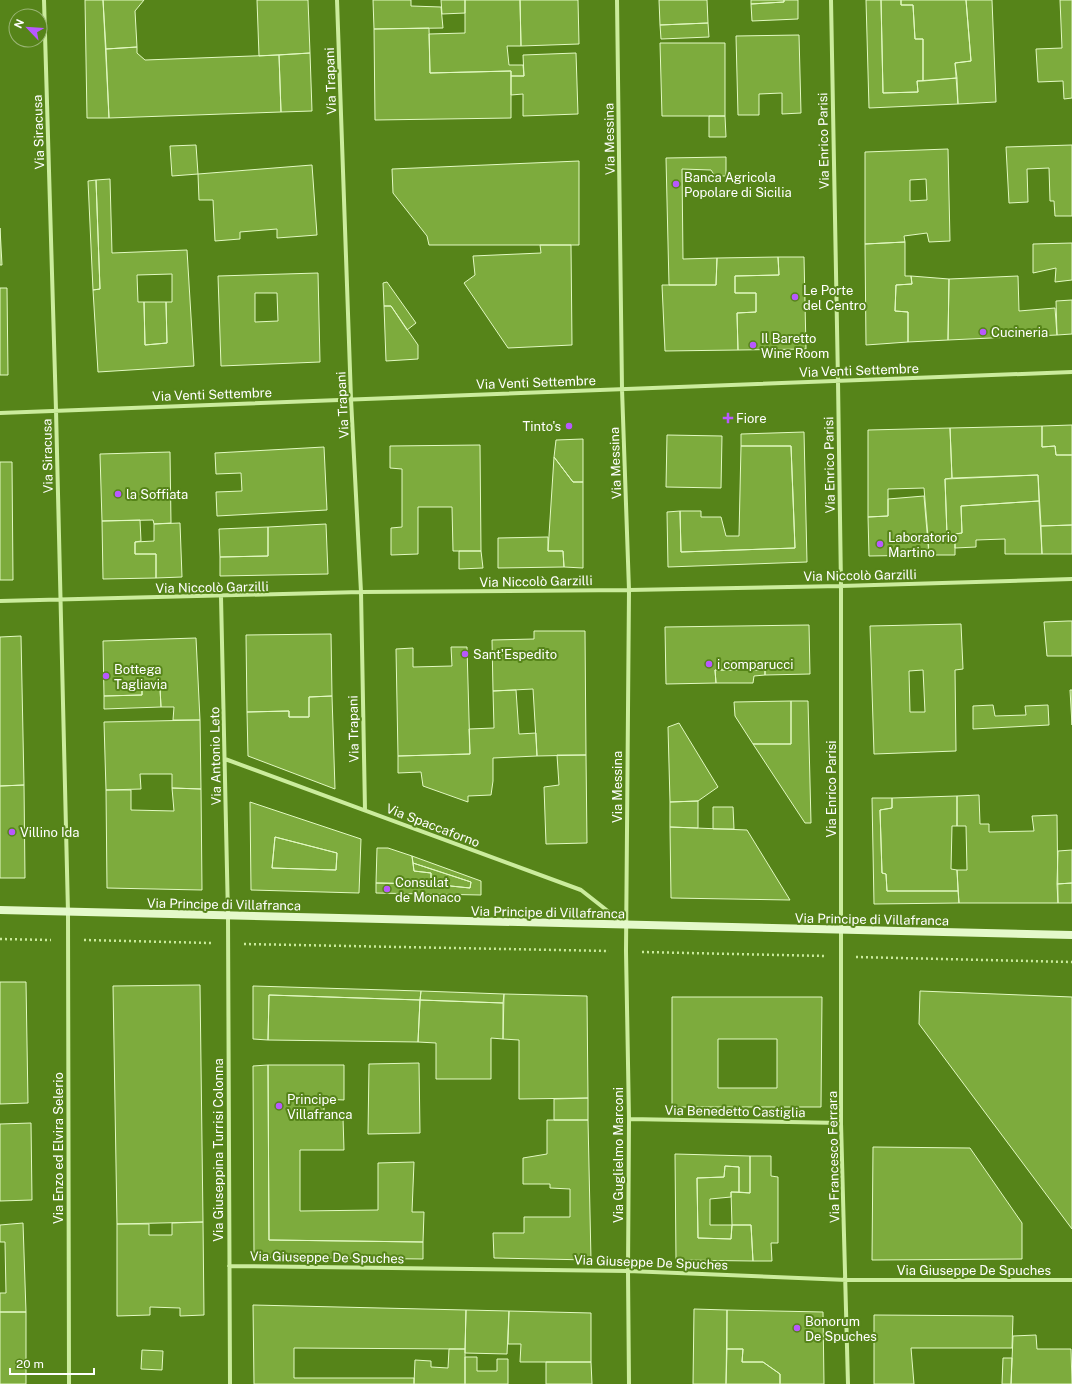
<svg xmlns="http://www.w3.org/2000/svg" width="1072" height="1384" viewBox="0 0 1072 1384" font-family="'Public Sans',sans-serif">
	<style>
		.building { fill: #7dab3d; stroke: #e2f9c2; fill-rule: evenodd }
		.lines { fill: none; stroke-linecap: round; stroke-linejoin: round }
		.path { stroke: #cbec9d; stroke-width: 2.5; stroke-dasharray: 2 3; stroke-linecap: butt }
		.street { stroke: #cbec9d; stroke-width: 4 }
		.secondary { stroke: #e4f9ca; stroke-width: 8 }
		.poi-dot { fill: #b858ff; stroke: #568419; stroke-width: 1.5 }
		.labels { text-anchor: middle; stroke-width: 4; stroke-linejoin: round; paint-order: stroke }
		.street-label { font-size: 13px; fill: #fff; stroke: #568419 }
		.poi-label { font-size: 13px; fill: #fff; stroke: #568419; text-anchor: start }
	</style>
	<rect width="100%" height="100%" fill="#568419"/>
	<path class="building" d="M85,0H103L109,118H87Z
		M103,0H144L135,11L137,47L106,49Z
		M257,0H308L310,53L259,56Z
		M373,0H411V6L441,7L443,28L374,29Z
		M441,0H465V13L442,14Z
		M465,0H520L521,46H507L509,65H523L524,76H511V71L430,73L429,34L465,33Z
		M520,0H578L579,44L521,46Z
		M659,0H707L708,23L660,25Z
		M751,0H784V2L751,4Z
		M784,0H798V19L752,21L751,4L784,2Z
		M866,0H881L883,93L918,92L917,81L957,78L958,104L869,108Z
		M881,0H901V5H913L915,39H923V81H917L918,92L883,93Z
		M901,0H966L971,61L955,63L957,78L923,81V39H915L913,5H901Z
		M966,0H992L996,102L958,104L955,63L971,61Z
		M1060,0H1072V98L1064,99L1063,81L1038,82L1036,49L1062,48Z
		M708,23L709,37L661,39L660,25Z
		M429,28L430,73L511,71V118L375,120L374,29Z
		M799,35L801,113L782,114V93L759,94V115H738L736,36Z
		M660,43H725V116H662Z
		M137,47V53L145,60L279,55L281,112L109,118L106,49Z
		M310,53L312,111L281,112L279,55Z
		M576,53L578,114L523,116V94L511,95V76H524L523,55Z
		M709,116H725L726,137H709Z
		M196,145L198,174L172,176L170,146Z
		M1072,145V216H1055L1054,201H1050L1049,168L1027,169L1028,202L1009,203L1006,147Z
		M948,149L950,241L929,242L927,233L904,236L905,242L865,244V152ZM926,179L927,200L910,201V180Z
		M726,157V176H715L711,170L682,169L683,259L717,258L716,285H669L666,158Z
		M579,161V245H429L427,236L393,193L392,169Z
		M312,165L317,235L277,238V229L240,232V239L215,241L213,200H199L198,174Z
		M110,179L112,253L187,250L194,366L98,372L93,290L100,289L96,180ZM172,274V302H166L167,343L145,345L144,302H138L137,275Z
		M96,180L100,289L93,290L88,181Z
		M0,228L2,265H0Z
		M905,242V276H911L912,284L896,285L895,311L908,312V342L866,345L865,244Z
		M1072,243V280L1055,282L1056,268L1033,273V244Z
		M540,245H571L572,345L508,348L464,283L475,275L473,256L541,253Z
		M778,257H804L806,349L738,350L737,313L756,312V293H735V276L779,275Z
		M778,257L779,275L735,276V293H756V312L737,313L738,350L665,351L662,285H716L717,258Z
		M318,273L320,362L221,366L218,276ZM255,293H277L278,321L255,322Z
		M911,276L949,279L948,340L908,342V312L895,311L896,285L912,284Z
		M1018,276L1019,311L1055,308L1057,335L948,340L949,279Z
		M387,282L416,323L407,330L391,306H384L383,283Z
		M0,288H7L8,375H0Z
		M1072,300V334L1057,335L1056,301Z
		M144,302H166L167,343L145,345Z
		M384,306H391L418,345V359L386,361Z
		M1072,425V455H1056L1055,446L1042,447V426Z
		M1042,426V447L1055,446L1056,455H1072V525L1041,526L1038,475L952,478L950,428Z
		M950,428L952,478L945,479L947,535L928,537L924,488L888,489V516L868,517V430Z
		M804,432L807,562L668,567L667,512L680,511L681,552L795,548L791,446H741V434Z
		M667,435L722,436L721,488L666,487Z
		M583,439V482H573L554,457L556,440Z
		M480,445L481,551H453L452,507H418V554L391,555V528L402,527V469L390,468V446Z
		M741,446H791L795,548L681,552L680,511H701V517H721L726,536H739Z
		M324,447L327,510L217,516L216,492L242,491L241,473L216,474L215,453Z
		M170,452L171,523L154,524L153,520L102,521L100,454Z
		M554,457L573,482H583V568L564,567L563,551H548Z
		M0,462H12L13,580H0Z
		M1038,475L1039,501L961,506L962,533L955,534V555H929L928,537L947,535L945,479Z
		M924,496L929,555L869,556L868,517L888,516V499Z
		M1039,501L1042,554H1005V539L976,540V547L955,548V534L962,533L961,506Z
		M140,520L141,541L135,542V554H156V578L103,579L102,521Z
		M180,523L182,577L156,578V554H135V542L154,541V524Z
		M326,524L328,574L220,576V557L268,556V527Z
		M1072,525V554H1042L1041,526Z
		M268,527V556L220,557L219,529Z
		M548,537V551H563L564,567L498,568V538Z
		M459,551H481L483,568L459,569Z
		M1068,621H1072V656H1047L1044,622Z
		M961,624L963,669L955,670L956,751L874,754L870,626ZM923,670L925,712H910L909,671Z
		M809,625L810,674L765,675V670H715L716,683L666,684L665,627Z
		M534,631H585L586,755L537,756L533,689L493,691L492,640L534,639Z
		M331,634L332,696L309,697V717H289V711L247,712L246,635Z
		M21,636L24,785L0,786V637Z
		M196,638L200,720H173L174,707H161L160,688L142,689V695L104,696L103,641Z
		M451,647H467L470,754L398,756L396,649L413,648V667L452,666Z
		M715,670H765V675L754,676L753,683H716Z
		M160,688L161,707L104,709V696L142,695V689Z
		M516,690L519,734L536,733L537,756L493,758V781L491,795L468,796V802L423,786L421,772L398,773V756L470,754L469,729L494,728L493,691Z
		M1070,690H1072V725Z
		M332,696L335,789L248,756L247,712L289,711V717H309V697Z
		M791,701V744H753L735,716L734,702Z
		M791,701H808L811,823H805L753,744H791Z
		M993,705L995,716L1026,715L1025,706L1048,705L1049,725L973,729V706Z
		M200,720L201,789L172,788V774H140L141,789L106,790L104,722Z
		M679,723L718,787L698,801L670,802L668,727Z
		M557,755H586L587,843L546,844L544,787L559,785Z
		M24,785L25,878H0V786Z
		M172,788L201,789L202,890L107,888L106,790H131V810L174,811Z
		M979,795L980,824H989V832L1034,831L1032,816L1057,815L1058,903H959L957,870H967L966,826H957V796Z
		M957,796V826H952L951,869L957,870L958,891H887L886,874L882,873L880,810L892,808V798Z
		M872,798H892V808L880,810L882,873L886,874L887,891H958L959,903L874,904Z
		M698,801V828L670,827V802Z
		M250,802L361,839L359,893L251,890ZM275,837L337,853L336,870L272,868Z
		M713,807H733L734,829H713Z
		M670,827L747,830L790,900L671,898Z
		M275,837L337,853L336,870L272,868Z
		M377,848H388L412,856L414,871L431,873V884L376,883Z
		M1072,850V883L1057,884L1058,851Z
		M412,856L481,881V895L376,893V883L431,884L470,888L471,882L413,863Z
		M413,863L471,882L470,888L431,884V873L414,871Z
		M1072,883V903H1058L1057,884Z
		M0,982H26L28,1103L0,1104Z
		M200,985L203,1222L117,1224L113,986Z
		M253,986L421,991L420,1000L269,995L268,1040L253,1039Z
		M421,991L504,994L503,1003L420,1000Z
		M920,991L1072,997V1229L919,1024Z
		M504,994L587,996L588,1098L519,1099V1040L503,1039Z
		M269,995L420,1000L418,1042L268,1040Z
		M672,997H822L821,1107H672ZM718,1039H777V1088H718Z
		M420,1000L503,1003V1039L491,1038V1079H436V1043L418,1042Z
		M419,1063L420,1133L368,1134L369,1064Z
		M268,1065H344V1100L324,1099V1117L343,1118L344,1150H300V1211L378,1210V1163L414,1162L412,1212H424L423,1242L269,1240Z
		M268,1065L269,1240L423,1242V1259L254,1257L253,1066Z
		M588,1098V1120H554V1099Z
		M547,1120H588L591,1260L494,1258L493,1233H524V1217H570V1189L550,1188V1184H523V1158L547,1154Z
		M31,1123L32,1200L0,1201V1124Z
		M873,1147L970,1148L1022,1223V1259L872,1260Z
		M675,1154L750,1156V1193L739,1192V1167L725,1166L724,1177L697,1178L698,1238L731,1239L732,1225H751L753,1261L676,1260Z
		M750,1156H771V1176L778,1177V1243H771L772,1261H753L751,1225H732L731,1192L750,1193Z
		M725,1166L739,1167V1192H731V1197L710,1199V1225H732L731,1239L698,1238L697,1178L724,1177Z
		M203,1222L204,1315L180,1316V1308L150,1307V1315L117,1316V1224H149V1235H172V1223Z
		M23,1223L26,1312H0V1293H6L5,1242H0V1225Z
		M253,1305L466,1310L465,1349L294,1348V1378H414V1384H254Z
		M694,1309L727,1310L726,1384H693Z
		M466,1310L509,1311L507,1354L465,1353Z
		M727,1310L823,1312L824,1384H780V1374L763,1362H742L743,1349H727Z
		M509,1311L591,1313V1362H520L521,1344H508Z
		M0,1312H26V1384H0Z
		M874,1315L1013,1316L1012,1348H911L914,1384H874Z
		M1036,1335L1037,1349H1071L1072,1384H1011L1013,1336Z
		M449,1349H465V1384H414L415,1360L431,1361V1367L448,1368Z
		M727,1349H743L742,1362H763L780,1374V1384H726Z
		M142,1350L163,1351L162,1370L141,1369Z
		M465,1357H477V1371H497V1359H508V1384H465Z
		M1003,1358H1012L1011,1384H1002Z
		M546,1362H591L592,1384H546Z"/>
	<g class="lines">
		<path class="path" d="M0,939L51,940
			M84,940L211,943
			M244,944L609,951
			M642,952L825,956
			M856,957L1072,962"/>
		<path class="street" d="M44,0L56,410L68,912L69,1384
			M337,0L351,399L361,592L365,810
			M617,0L622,389L629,590L626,951L629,1119L628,1271L629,1384
			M831,0L838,381L841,586V1123L848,1384
			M0,413L1072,372
			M221,597L228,916L230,1384
			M0,601L361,592L629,590L841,586L1072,579
			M225,759L581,890L623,923
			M629,1119L841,1123
			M229,1266L628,1271L847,1280H1072"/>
		<path class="secondary" d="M0,910L1072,935"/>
	</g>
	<g class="poi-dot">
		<circle cx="676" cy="184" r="4"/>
		<circle cx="795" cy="297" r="4"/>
		<circle cx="983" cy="332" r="4"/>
		<circle cx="753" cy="345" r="4"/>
		<path d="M726 412h4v4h4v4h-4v4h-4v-4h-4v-4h4z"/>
		<circle cx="569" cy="426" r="4"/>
		<circle cx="118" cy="494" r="4"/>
		<circle cx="880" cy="544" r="4"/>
		<circle cx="465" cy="654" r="4"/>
		<circle cx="709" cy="664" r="4"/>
		<circle cx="106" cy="676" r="4"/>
		<circle cx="12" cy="832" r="4"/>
		<circle cx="387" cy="889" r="4"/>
		<circle cx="279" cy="1106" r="4"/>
		<circle cx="797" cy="1328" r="4"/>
	</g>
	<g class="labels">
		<g class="street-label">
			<text transform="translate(330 81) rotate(-92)" y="5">Via Trapani</text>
			<text transform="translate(38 132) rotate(-92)" y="5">Via Siracusa</text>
			<text transform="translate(609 139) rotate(-91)" y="5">Via Messina</text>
			<text transform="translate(823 141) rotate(-91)" y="5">Via Enrico Parisi</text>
			<text transform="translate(859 370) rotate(-2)" y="5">Via Venti Settembre</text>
			<text transform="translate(536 382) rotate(-2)" y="5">Via Venti Settembre</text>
			<text transform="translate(212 394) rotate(-2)" y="5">Via Venti Settembre</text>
			<text transform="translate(342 405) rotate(-93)" y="5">Via Trapani</text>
			<text transform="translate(47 456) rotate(-91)" y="5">Via Siracusa</text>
			<text transform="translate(615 463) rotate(-92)" y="5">Via Messina</text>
			<text transform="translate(829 465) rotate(-91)" y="5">Via Enrico Parisi</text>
			<text transform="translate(860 575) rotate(-1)" y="5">Via Niccolò Garzilli</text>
			<text transform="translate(536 581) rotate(-1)" y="5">Via Niccolò Garzilli</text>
			<text transform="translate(212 587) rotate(-1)" y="5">Via Niccolò Garzilli</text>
			<text transform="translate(353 729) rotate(-91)" y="5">Via Trapani</text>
			<text transform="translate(215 756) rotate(-91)" y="5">Via Antonio Leto</text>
			<text transform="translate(617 787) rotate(-90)" y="5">Via Messina</text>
			<text transform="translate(831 789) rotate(-90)" y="5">Via Enrico Parisi</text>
			<text transform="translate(433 825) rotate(21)" y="5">Via Spaccaforno</text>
			<text transform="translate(224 904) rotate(1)" y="5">Via Principe di Villafranca</text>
			<text transform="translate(548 912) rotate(1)" y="5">Via Principe di Villafranca</text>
			<text transform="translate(872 919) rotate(1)" y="5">Via Principe di Villafranca</text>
			<text transform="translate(735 1111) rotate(1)" y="5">Via Benedetto Castiglia</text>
			<text transform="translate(58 1148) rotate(-90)" y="5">Via Enzo ed Elvira Selerio</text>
			<text transform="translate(218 1150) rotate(-90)" y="5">Via Giuseppina Turrisi Colonna</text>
			<text transform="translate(618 1155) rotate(-90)" y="5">Via Guglielmo Marconi</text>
			<text transform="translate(833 1157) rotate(-91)" y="5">Via Francesco Ferrara</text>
			<text transform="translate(327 1257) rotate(1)" y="5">Via Giuseppe De Spuches</text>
			<text transform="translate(651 1262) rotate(2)" y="5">Via Giuseppe De Spuches</text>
			<text x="974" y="1275">Via Giuseppe De Spuches</text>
		</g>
		<g class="poi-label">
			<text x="684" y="182">Banca Agricola<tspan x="684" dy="15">Popolare di Sicilia</tspan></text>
			<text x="803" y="295">Le Porte<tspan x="803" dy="15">del Centro</tspan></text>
			<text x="991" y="337">Cucineria</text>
			<text x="761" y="343">Il Baretto<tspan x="761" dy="15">Wine Room</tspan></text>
			<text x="736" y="423">Fiore</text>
			<text x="561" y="431" text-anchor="end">Tinto's</text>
			<text x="126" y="499">la Soffiata</text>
			<text x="888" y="542">Laboratorio<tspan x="888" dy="15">Martino</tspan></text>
			<text x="473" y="659">Sant'Espedito</text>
			<text x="717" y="669">i comparucci</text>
			<text x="114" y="674">Bottega<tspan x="114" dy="15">Tagliavia</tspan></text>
			<text x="20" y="837">Villino Ida</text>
			<text x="395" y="887">Consulat<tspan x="395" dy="15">de Monaco</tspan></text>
			<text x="287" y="1104">Principe<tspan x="287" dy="15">Villafranca</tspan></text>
			<text x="805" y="1326">Bonorum<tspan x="805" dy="15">De Spuches</tspan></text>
		</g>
	</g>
	<g transform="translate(28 28) rotate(295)"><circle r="19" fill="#568419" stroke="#9ab575"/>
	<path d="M0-3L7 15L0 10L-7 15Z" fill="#b858ff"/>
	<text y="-6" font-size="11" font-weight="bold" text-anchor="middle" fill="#ffffff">N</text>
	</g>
	<path d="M10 1368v6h84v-6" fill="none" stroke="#ffffff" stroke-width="2"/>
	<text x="16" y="1368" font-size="12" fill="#ffffff" stroke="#568419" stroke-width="3" paint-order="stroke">20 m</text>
</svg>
